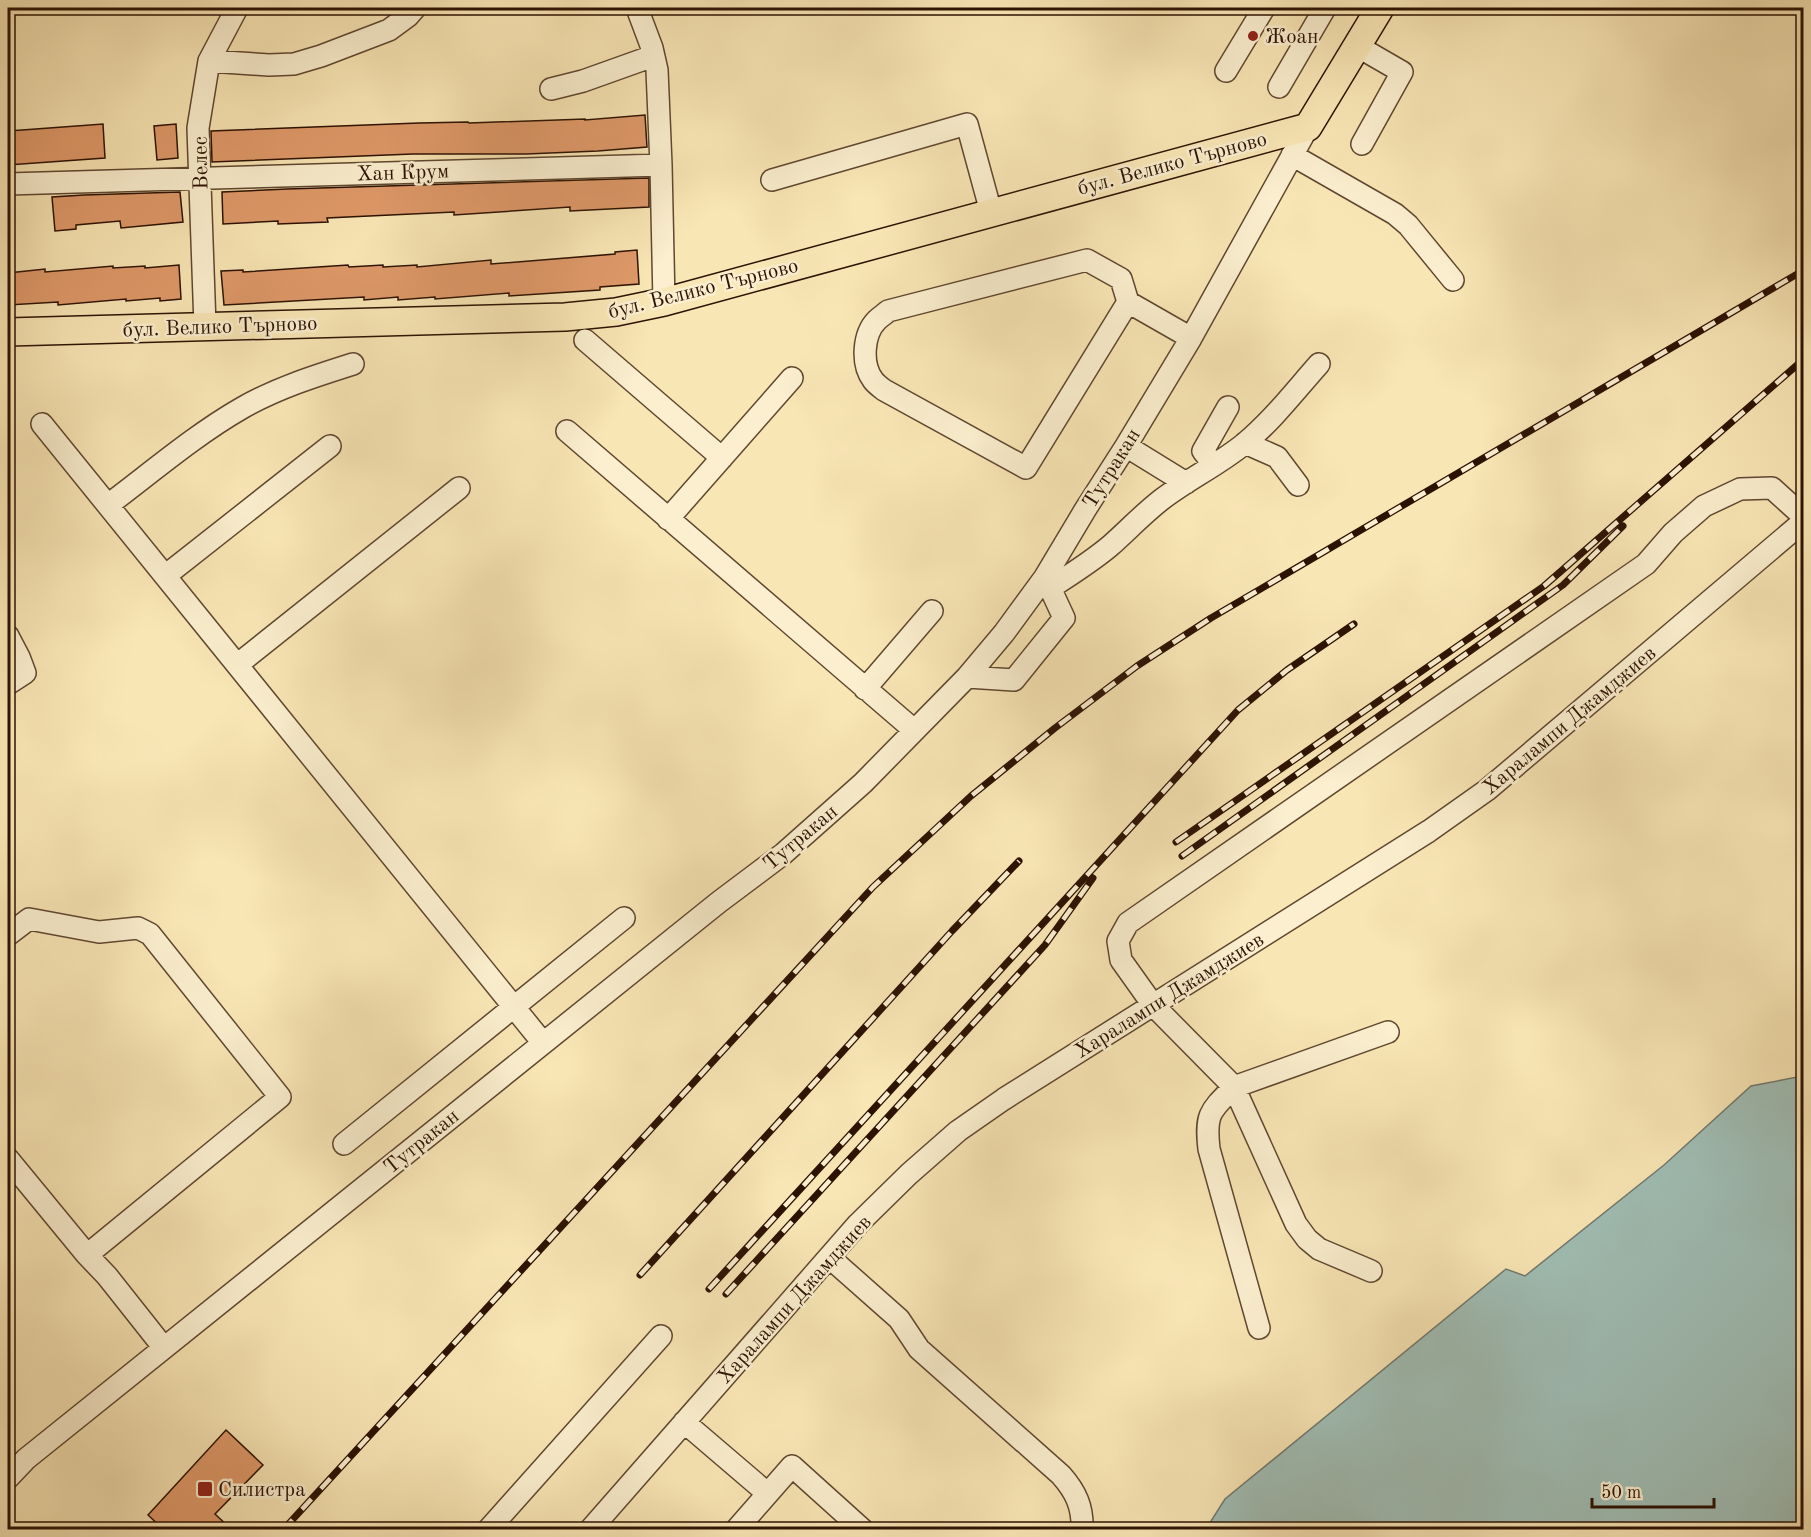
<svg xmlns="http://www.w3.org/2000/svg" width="1811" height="1537" viewBox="0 0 1811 1537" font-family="'Old Standard TT',serif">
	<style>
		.water { fill: #a0beb5; stroke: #72796e; stroke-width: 1.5 }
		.building { fill: #df9969; stroke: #2c1203; stroke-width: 1.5 }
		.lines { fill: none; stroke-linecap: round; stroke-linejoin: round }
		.minor-casing { stroke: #5f4730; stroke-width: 24 }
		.major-casing { stroke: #2c1203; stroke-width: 30 }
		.minor { stroke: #fbefcf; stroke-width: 21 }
		.major { stroke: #f9e6b5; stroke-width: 27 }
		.rail-casing { stroke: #2c1203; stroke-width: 7 }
		.rail { stroke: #fbefcf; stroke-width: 4.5; stroke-dasharray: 14; stroke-linecap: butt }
		.poi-dot { fill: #8f2418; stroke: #fbefcf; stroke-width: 2 }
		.labels { text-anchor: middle; stroke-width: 5; stroke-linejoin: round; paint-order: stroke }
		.poi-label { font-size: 21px; fill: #2c1203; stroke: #fbefcf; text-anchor: start }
		.street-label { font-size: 21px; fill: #2c1203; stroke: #fbefcf }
	</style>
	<rect width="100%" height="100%" fill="#f9e6b5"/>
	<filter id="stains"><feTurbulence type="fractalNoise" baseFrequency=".00333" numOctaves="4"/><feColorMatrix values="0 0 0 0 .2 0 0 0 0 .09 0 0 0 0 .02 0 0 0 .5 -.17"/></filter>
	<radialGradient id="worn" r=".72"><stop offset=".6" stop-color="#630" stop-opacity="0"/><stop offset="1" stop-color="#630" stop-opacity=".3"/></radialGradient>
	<path class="water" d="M1803,1076V1529H1206L1225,1499L1506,1269L1525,1276L1664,1165L1751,1086Z"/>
	<path class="building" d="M645,115L647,147L598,151L526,154H413L212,162L211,131L419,123L468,122L469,123L585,119V120Z
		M103,124L105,158L8,165V151H10L9,131Z
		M176,124L178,158L157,160L154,126Z
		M649,178V207L570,211V207L454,215V212L327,218L328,222L278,224V221L223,224L222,192L287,189Z
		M180,192L183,222L121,228L120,221L76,225V229L55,231L52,197L84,195Z
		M637,250L639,284L600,287V290L509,296V293L435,299V297L398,300V297L364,300V297L224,305L221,271L243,270V272L348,265L349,267L383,265V267L417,265V267L491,260V264L615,254V252Z
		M179,265L181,299L160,301V298L126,301V299L58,305V302L8,305V273L45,269V272L113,266V268L145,266V268Z
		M226,1430L263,1465L215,1514L232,1530H164L148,1515Z"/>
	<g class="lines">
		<g class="minor-casing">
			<path id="minor" d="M637,8L652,48L657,70L661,165
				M1357,46L1402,72L1362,144
				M209,61L269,65L294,64L321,56L389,30L408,16L415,8
				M1226,71L1264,8
				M1279,87L1325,8
				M551,89L583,81L653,56
				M1292,155L1395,214L1408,225L1453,280
				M772,180L967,124L991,212
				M8,184L661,165L664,302
				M1128,302L1121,279L1087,260L888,311C885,314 880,317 877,320C863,334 861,364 873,380C875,383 880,387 884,390L1026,468L1128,302L1191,338
				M205,326L198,128L209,61L237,8
				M585,340L722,458
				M42,424L543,1043
				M567,431L914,730
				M1245,443L1277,457L1298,485
				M1126,446L1186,483
				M1214,465L1203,451L1228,407
				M108,505C152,472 195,435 242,408C277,388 315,376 353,364
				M668,519L792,378
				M165,576L330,446
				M1050,588C1070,575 1091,562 1110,546C1127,531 1143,514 1161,500C1187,480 1218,465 1244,444C1272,421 1295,391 1319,364
				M8,636L19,657L25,673L8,684
				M237,665L459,488
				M967,677L1014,680L1064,618L1045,577
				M865,689L932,611
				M8,935L29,919L99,932L138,928L150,934L280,1097L87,1255
				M1388,1032L1234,1087L1153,1005L1121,960L1118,941L1128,923L1646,564L1673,533L1704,506L1740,489L1772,488L1804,517
				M344,1144L624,918
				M8,1159L87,1255L107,1276L164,1348
				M829,1257L899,1319L919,1349L1061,1475C1076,1492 1083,1507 1082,1530
				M1259,1328L1209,1149C1205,1114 1210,1111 1234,1087L1296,1224L1307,1239L1319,1249L1371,1271
				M684,1422L767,1493
				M8,1478L26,1459L719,902L783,854L863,783L967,677L1004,633L1045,577L1085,510L1126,446L1191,338L1308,127
				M488,1530L661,1336
				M590,1530L858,1224L909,1174L958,1131L1004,1099L1429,831L1487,790L1804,521
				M736,1530L792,1466L863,1530"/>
		</g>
		<g class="major-casing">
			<path id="major" d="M8,332L565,317L616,312L664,302L1308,127L1380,8"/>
		</g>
		<use href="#minor" class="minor"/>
		<use href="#major" class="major"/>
		<g class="rail-casing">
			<path id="rail" d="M1176,842L1544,586L1804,359
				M1182,856L1563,585L1623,526
				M640,1275L952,931L1019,861
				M709,1289L1238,710L1287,670L1354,624
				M726,1294L1045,945L1093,878
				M283,1530L873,887L971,796L1055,728L1137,666L1211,618L1804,270"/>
		</g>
		<use href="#rail" class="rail"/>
	</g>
	<g class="poi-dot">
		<circle cx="1253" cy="36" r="6"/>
		<rect x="197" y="1481" width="16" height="16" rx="3"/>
	</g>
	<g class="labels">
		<g class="poi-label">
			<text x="1265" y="43">Жоан</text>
			<text x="218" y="1496">Силистра</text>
		</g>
		<g class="street-label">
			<text transform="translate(200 163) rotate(-91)" y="7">Велес</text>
			<text transform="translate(1172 163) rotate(-15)" y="7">бул. Велико Търново</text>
			<text transform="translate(403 172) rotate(-2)" y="7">Хан Крум</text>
			<text transform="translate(703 288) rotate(-14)" y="7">бул. Велико Търново</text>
			<text transform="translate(220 326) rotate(-2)" y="7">бул. Велико Търново</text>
			<text transform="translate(1111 468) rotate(-58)" y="7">Тутракан</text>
			<text transform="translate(1569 720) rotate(-40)" y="7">Харалампи Джамджиев</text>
			<text transform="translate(800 837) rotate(-40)" y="7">Тутракан</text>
			<text transform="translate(1169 995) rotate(-32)" y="7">Харалампи Джамджиев</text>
			<text transform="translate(421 1141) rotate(-39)" y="7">Тутракан</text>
			<text transform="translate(794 1299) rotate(-48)" y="7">Харалампи Джамджиев</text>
		</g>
	</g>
	<rect width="1811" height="1537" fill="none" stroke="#f9e6b5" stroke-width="30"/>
	<rect x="9" y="9" width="1793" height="1519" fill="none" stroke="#2c1203" stroke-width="3"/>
	<rect x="15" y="15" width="1781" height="1507" fill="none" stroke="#2c1203" stroke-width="1.5"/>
	<path d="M1592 1498v9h122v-9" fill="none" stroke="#2c1203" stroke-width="3"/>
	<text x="1601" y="1498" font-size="18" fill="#2c1203" stroke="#fbefcf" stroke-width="4.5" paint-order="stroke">50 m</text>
	<rect width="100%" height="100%" filter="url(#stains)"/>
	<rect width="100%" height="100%" fill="url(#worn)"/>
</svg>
